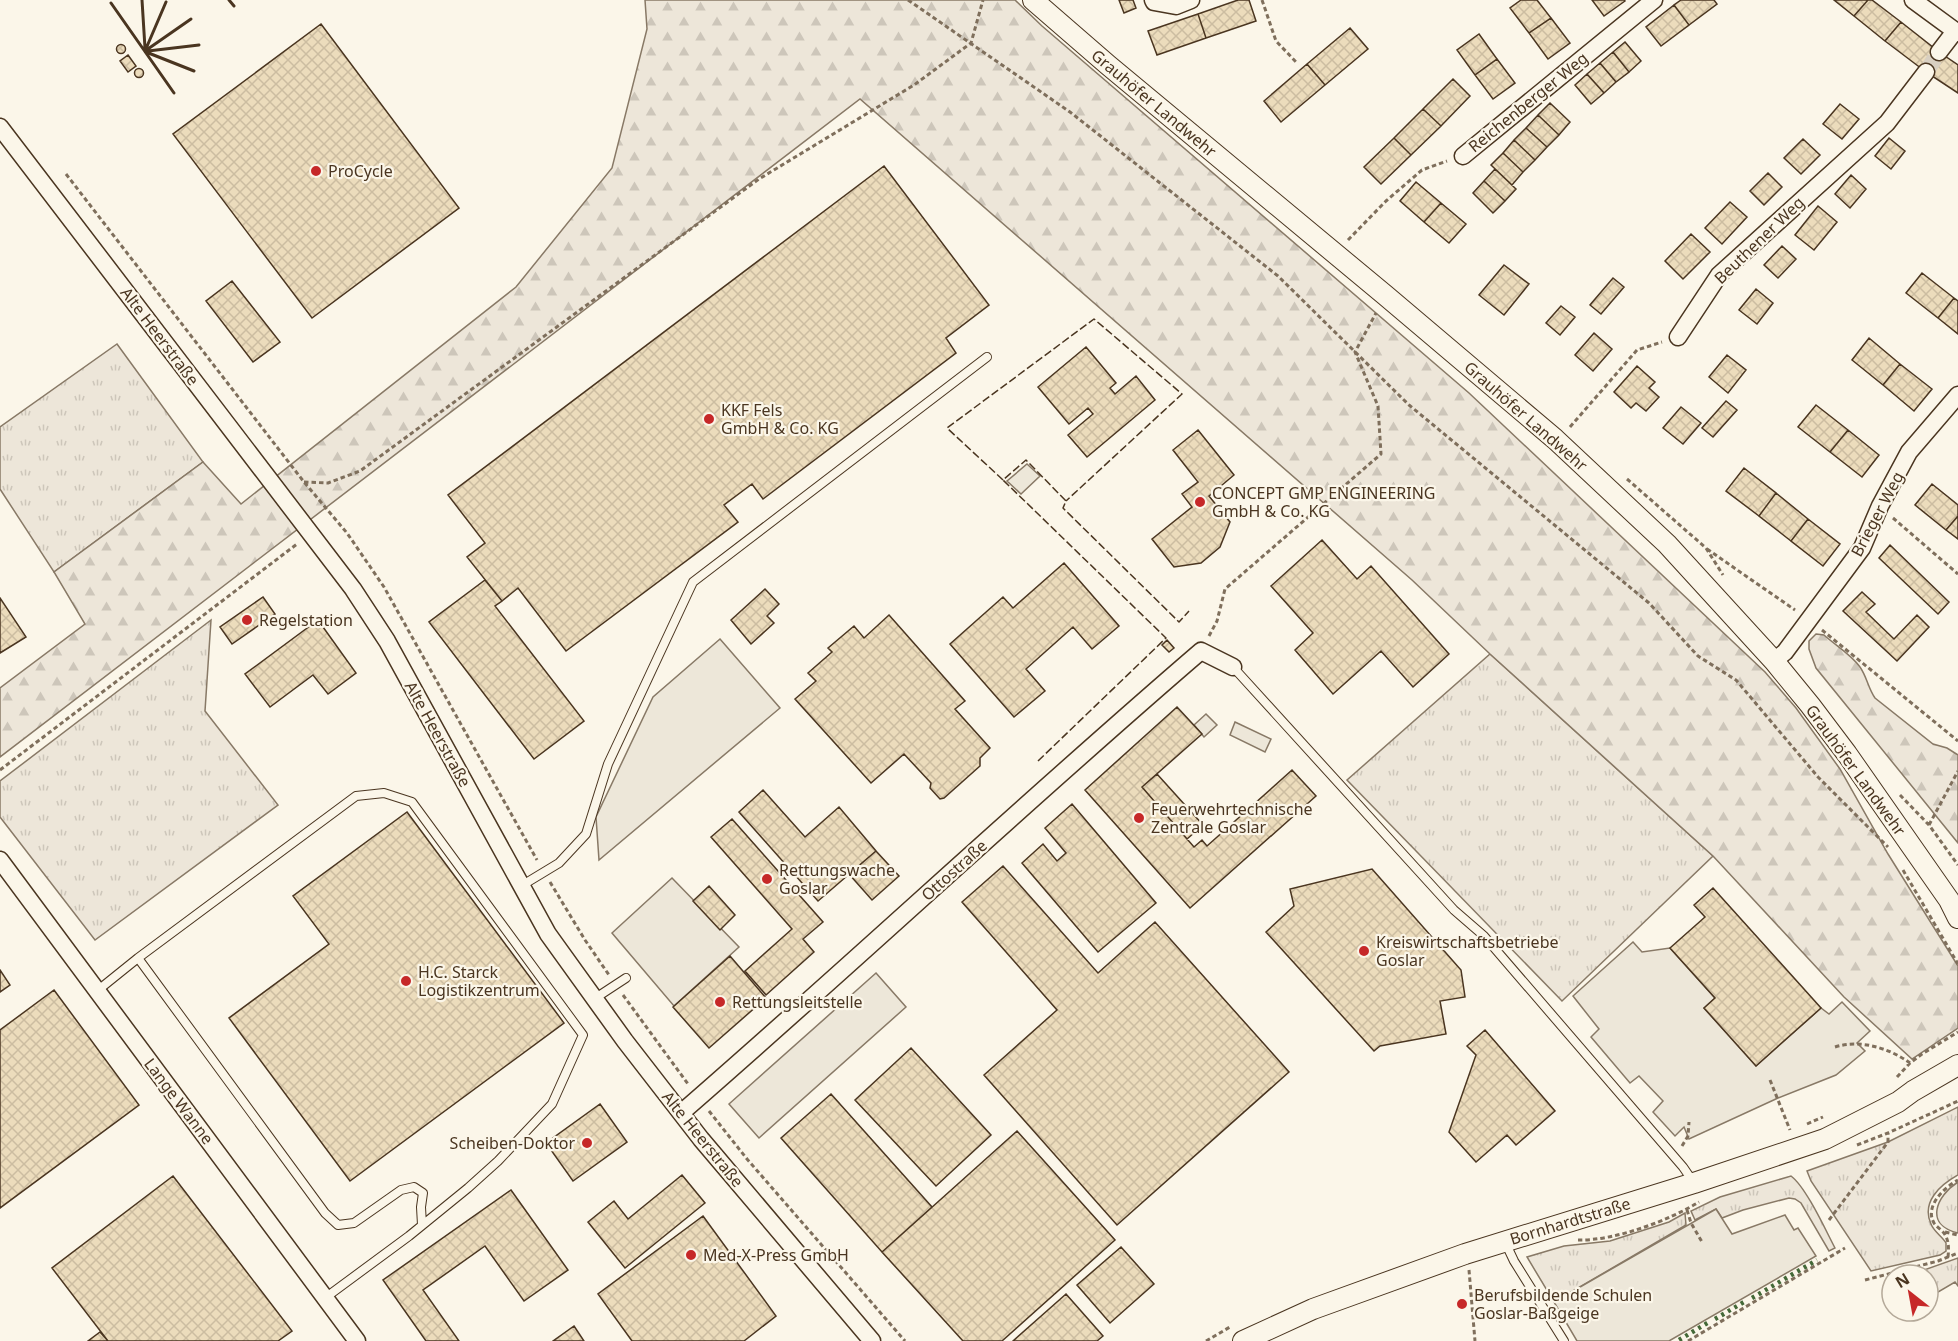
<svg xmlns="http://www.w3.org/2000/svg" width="1958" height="1341" viewBox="0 0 1958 1341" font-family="'Noto Sans',sans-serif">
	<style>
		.grass { fill: url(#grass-tufts); stroke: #887966; stroke-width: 1.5 }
		.forest { fill: url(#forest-firs); stroke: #887966; stroke-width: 1.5 }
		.parking { fill: #ede7d9; stroke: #887966; stroke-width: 1.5 }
		.building { fill: url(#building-cross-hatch); stroke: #4a3520; stroke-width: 1.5 }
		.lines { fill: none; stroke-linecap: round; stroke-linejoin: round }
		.minor-tunnel { stroke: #d8cfc1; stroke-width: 16; stroke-dasharray: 16 8; stroke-linecap: butt }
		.service-casing { stroke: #4a3520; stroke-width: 10 }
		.minor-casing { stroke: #4a3520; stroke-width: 19 }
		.tertiary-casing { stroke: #4a3520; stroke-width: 22 }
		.path { stroke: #7f6f5c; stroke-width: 3; stroke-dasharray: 4.5 3; stroke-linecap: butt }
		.service { stroke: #fbf6e9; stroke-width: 8 }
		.minor { stroke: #fbf6e9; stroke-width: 16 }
		.tertiary { stroke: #fbf6e9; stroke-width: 20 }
		.hedge { stroke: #436837; stroke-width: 4.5; stroke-dasharray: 3 4.5; stroke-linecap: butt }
		.fence { stroke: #4a3520; stroke-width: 1.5; stroke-dasharray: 8 3; stroke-linecap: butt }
		.wall { stroke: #4a3520; stroke-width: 3 }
		.poi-dot { fill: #c62828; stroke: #fbf6e9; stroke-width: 2 }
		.labels { text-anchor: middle; stroke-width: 4.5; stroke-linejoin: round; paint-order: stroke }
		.street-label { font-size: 16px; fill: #4a3520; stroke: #fbf6e9 }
		.poi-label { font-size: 16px; fill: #4a3520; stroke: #fbf6e9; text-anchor: start }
	</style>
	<defs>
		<pattern id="grass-tufts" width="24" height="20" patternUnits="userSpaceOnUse" patternTransform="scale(1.5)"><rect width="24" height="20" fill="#ede6d9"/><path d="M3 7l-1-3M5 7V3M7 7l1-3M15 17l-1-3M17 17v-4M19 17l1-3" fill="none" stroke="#cdc6ba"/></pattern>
		<pattern id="forest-firs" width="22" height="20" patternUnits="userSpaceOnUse" patternTransform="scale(1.5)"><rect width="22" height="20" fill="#ede6d9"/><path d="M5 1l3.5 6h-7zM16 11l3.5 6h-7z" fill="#cdc6ba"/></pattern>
		<pattern id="building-cross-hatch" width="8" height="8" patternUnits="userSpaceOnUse" patternTransform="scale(1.5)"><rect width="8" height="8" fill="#ecdcbc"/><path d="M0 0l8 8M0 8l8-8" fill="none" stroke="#ccbda1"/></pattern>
	</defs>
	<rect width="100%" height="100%" fill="#fbf6e9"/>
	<path class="grass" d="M117,344L203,462L54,572L0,489V427Z
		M211,620L205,711L278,805L95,940L0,817V781Z
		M1490,654L1713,856L1562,1001L1347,780Z
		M1958,1107V1175C1940,1185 1921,1202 1931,1224C1934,1232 1942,1236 1946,1243V1251L1940,1255L1871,1271L1811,1181L1807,1171L1888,1142Z
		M1791,1176C1806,1187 1826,1231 1835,1248L1829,1251L1801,1203L1795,1199L1789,1198L1743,1210L1722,1218L1716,1209L1695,1220L1691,1211L1720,1197Z
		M1958,1182V1233C1924,1225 1936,1196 1958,1182Z
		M1685,1213L1686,1225L1554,1302L1527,1257L1564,1246L1610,1241L1669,1222Z
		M1958,1258V1286L1955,1282L1928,1298V1275H1910Z"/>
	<path class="forest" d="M645,0H1015L1042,26L1469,393L1765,672L1796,708L1840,769L1888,854L1958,966V1028L1912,1059L1844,997L1713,856L1490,654L1412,580L860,99L0,757V688L85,624L54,572L203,462L241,504L516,287L612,168L647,29Z
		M1816,634L1824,635C1835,645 1852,655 1860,667C1867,677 1868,688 1875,698L1933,744L1947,748L1958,755V843L1816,668L1809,649V641Z"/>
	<path class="parking" d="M1027,464L1040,476L1021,494L1007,481Z
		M720,639L780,708L599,860L596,817L653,697Z
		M1206,714L1217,725L1204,737L1194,725Z
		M1235,722L1271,739L1265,752L1230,735Z
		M672,878L739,947L674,1006L612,933Z
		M1633,942L1642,952L1670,948L1715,998L1704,1008L1756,1066L1821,1008L1829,1014L1842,1002L1870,1031L1857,1043L1865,1051L1836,1075L1778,1098L1689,1139L1684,1127L1675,1136L1653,1112L1663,1101L1639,1076L1630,1083L1591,1037L1599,1029L1573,996Z
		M876,973L906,1007L759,1138L729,1104Z
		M1716,1209L1732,1234L1785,1215L1794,1230L1798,1228L1816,1256L1669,1341H1577L1554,1302Z"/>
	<path class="building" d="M1119,0H1133L1136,8L1124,13Z
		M1238,0H1249L1256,21L1206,38L1198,14Z
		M1521,0H1537L1551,18L1529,33L1510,8Z
		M1592,0H1624L1625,1L1604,16Z
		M1681,0H1714L1717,4L1689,25L1674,5Z
		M1834,0H1868L1854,16Z
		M1868,0H1872L1901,22L1885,41L1854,16Z
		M1674,5L1689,25L1661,46L1646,27Z
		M1198,14L1206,38L1157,55L1148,31Z
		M1551,18L1570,43L1548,59L1529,33Z
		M1901,22L1939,52L1926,72L1885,41Z
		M321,24L459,208L312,318L173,134Z
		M1350,28L1368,49L1325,85L1307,64Z
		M1479,34L1497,59L1475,75L1457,50Z
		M1625,42L1641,61L1629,72L1613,52Z
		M116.5 49a4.5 4.5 0 1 1 9 0a4.5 4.5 0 1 1-9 0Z
		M1613,52L1629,72L1616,82L1600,63Z
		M1939,52L1958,65V93L1926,72Z
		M128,55L136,66L128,72L120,61Z
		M1497,59L1515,83L1493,99L1475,75Z
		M1600,63L1616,82L1604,93L1587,74Z
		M1307,64L1325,85L1281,122L1264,101Z
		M134.5 73a4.5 4.5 0 1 1 9 0a4.5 4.5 0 1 1-9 0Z
		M1587,74L1604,93L1591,104L1575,85Z
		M1453,79L1470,96L1441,126L1423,109Z
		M1550,103L1570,122L1559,135L1538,115Z
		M1840,104L1859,119L1842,139L1823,124Z
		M1423,109L1441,126L1411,155L1394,138Z
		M1538,115L1559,135L1547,147L1526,128Z
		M1526,128L1547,147L1535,160L1514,140Z
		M1394,138L1411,155L1381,184L1364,167Z
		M1889,138L1905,151L1891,169L1875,156Z
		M1803,139L1820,155L1801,174L1784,158Z
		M1514,140L1535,160L1523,172L1503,153Z
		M1503,153L1523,172L1512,185L1491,165Z
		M884,166L989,305L946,338L956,353L763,499L752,484L724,505L738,522L566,651L518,588L502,601L467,557L485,543L448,495Z
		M1495,169L1516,189L1505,201L1484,181Z
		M1768,173L1782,187L1764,205L1750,191Z
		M1851,175L1866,189L1850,208L1835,194Z
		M1484,181L1505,201L1493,213L1473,193Z
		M1416,182L1441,203L1424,222L1400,201Z
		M1730,202L1747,217L1722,244L1705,228Z
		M1441,203L1466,224L1449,243L1424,222Z
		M1818,206L1837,222L1814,250L1795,235Z
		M1691,234L1710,252L1683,279L1665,261Z
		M1782,246L1796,259L1778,278L1764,265Z
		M1504,265L1529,284L1504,315L1479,295Z
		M1922,273L1954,298L1938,318L1906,293Z
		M1613,278L1624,287L1601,314L1590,305Z
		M232,281L280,342L253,362L206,301Z
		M1756,289L1773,303L1757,324L1739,310Z
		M1954,298L1958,301V334L1938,318Z
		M1561,306L1575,317L1560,335L1546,323Z
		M1594,333L1612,349L1593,371L1575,355Z
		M1869,338L1900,364L1883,385L1852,360Z
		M1086,347L1116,383L1110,388L1115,394L1136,376L1155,400L1087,457L1068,435L1093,414L1088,408L1069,424L1038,387Z
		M1727,355L1746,370L1728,393L1709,377Z
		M1900,364L1932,389L1914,411L1883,385Z
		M1637,366L1655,382L1649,388L1659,397L1646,411L1636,403L1631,408L1614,392Z
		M1726,401L1737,410L1713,437L1702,428Z
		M1816,405L1848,430L1830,452L1798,427Z
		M1681,407L1701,423L1683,444L1663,428Z
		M1198,430L1234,475L1209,496L1230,522L1220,547L1201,563L1174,567L1152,539L1192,507L1182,494L1198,482L1173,450Z
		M1848,430L1879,455L1862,477L1830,452Z
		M1744,468L1776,493L1759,516L1726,491Z
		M1932,484L1958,505V516L1946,530L1915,505Z
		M1776,493L1808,519L1791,541L1759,516Z
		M1958,516V539L1946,530Z
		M1808,519L1840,544L1823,566L1791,541Z
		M1322,540L1357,579L1371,566L1449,654L1413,687L1381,651L1333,694L1295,650L1313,633L1271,586Z
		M1890,545L1949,602L1938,614L1879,558Z
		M1064,563L1119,626L1092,649L1073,627L1026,669L1045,691L1014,717L950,644L1003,597L1013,608Z
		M485,580L502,601L495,606L584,721L534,759L429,622Z
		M765,589L779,604L767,616L774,623L751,644L731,620Z
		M1862,592L1875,604L1866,612L1894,639L1917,615L1929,627L1897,661L1843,611Z
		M263,597L275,614L232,644L220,627Z
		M0,598L26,637L0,653Z
		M889,615L965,701L955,709L990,748L980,758V766L944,798L940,799L930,788L931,783L904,754L871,783L795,699L816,681L808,673L832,652L828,648L854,626L864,638Z
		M318,620L356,673L328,694L313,675L270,707L245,674Z
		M1167,640L1174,648L1169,652L1162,645Z
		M1177,707L1202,734L1142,787L1194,847L1202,840L1207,846L1292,770L1316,796L1190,908L1085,790Z
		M1157,774L1203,825L1187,839L1142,787Z
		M763,790L805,837L839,807L876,851L818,901L739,812Z
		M1072,804L1156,903L1098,952L1022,863L1043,844L1057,861L1066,853L1045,828Z
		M407,812L564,1023L350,1181L229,1018L329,944L293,896Z
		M732,819L823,922L803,939L814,952L766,995L745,971L792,929L711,837Z
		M876,851L899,876L872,900L849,874Z
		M1003,866L1098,973L1155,922L1289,1072L1117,1225L984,1075L1057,1010L962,902Z
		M1372,869L1461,970L1465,997L1440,1001L1446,1034L1380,1046L1374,1051L1266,932L1294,906L1290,889Z
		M709,886L735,915L720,930L693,901Z
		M1713,888L1821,1008L1756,1066L1704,1008L1715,998L1670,948L1705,917L1694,905Z
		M730,956L766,998L709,1048L673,1007Z
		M0,970L10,985L0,992Z
		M54,990L139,1105L0,1208V1030Z
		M1485,1030L1555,1111L1516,1145L1507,1135L1476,1162L1449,1132L1476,1055L1467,1046Z
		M911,1048L991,1135L936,1186L855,1100Z
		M831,1094L932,1207L882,1252L781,1138Z
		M600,1104L627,1142L573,1181L546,1143Z
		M1017,1131L1115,1240L1002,1341H963L882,1252Z
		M682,1175L705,1203L625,1268L588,1222L614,1201L628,1219Z
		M173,1176L292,1331L278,1341H108L52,1268Z
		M511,1190L568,1270L524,1301L485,1246L423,1290L459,1341H426L383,1280Z
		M703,1216L776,1316L744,1341H632L598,1294Z
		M1121,1247L1154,1284L1110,1323L1077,1285Z
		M1066,1294L1103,1336L1097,1341H1013Z
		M574,1326L584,1341H553Z
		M100,1332L108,1341H88Z"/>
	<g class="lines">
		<path class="minor-tunnel" d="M1926,72L1939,52"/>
		<g class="service-casing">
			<path id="service" d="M1233,667L1454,910L1484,936L1683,1167L1694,1183
				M521,886L559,863L586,834L608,764L693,582L987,357
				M138,958L356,796L384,793L412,802L583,1035L552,1104L498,1161L468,1188L409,1236L325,1298
				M97,991L138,958L325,1213L338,1225L354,1223L401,1190L414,1187L423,1193L421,1207L422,1225
				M594,999L626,978
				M1505,1242L1514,1261L1564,1341"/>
		</g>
		<g class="minor-casing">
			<path id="minor" d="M1153,0L1154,2L1176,6L1191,0
				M1913,0L1958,33
				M1939,52L1955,31
				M0,127L353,589L387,641L548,934L625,1041L701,1139L872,1341
				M1463,156L1654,0
				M1678,337L1719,275L1887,123L1926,72
				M1774,661L1785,652L1862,548L1880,506L1909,452L1958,395
				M0,860L357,1341
				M681,1113C856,961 1025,802 1201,651L1233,667"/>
		</g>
		<g class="tertiary-casing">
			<path id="tertiary" d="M1033,0L1108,65L1385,295L1555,439L1667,544L1774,661L1810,705L1847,754L1949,900L1958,918
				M1243,1341L1313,1309L1465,1254L1694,1183L1825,1139L1898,1102L1913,1091L1958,1065"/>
		</g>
		<path class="path" d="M908,0L1070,112L1278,276L1409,405L1649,603L1698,656L1736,680L1818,777L1888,847
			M1262,0L1276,41L1296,62
			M66,174L304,482L347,533L384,587L537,860
			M1348,240L1386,201L1422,170L1447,161
			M1570,427L1637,350L1662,342
			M1627,479L1706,548L1723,575
			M304,482L328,483L360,471L759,179L914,85L971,43L983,0
			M1893,518L1958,574
			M1707,549L1795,610
			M1822,630L1958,741
			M1209,636L1217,621L1225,589L1381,454L1378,406L1355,352L1376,313
			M0,770L297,544
			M1900,795L1929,825L1958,865
			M1929,825L1958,771
			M1903,870L1958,964
			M550,882L585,940L609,975
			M623,995L688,1084
			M1835,1047C1860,1039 1889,1048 1910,1063
			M1897,1077L1910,1063L1922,1054L1958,1032
			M1770,1080L1790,1130
			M709,1111L747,1159L905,1341
			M1807,1124L1823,1117
			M1857,1145L1888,1133L1958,1101
			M1682,1146L1688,1136L1689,1122
			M1687,1210L1691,1223L1702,1242
			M1829,1220L1888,1142V1134
			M1945,1232L1958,1235
			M1578,1240C1614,1241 1668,1221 1699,1202
			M1948,1257C1949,1247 1949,1237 1941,1230C1939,1228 1936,1226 1934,1223C1924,1206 1945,1187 1958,1180
			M1469,1270L1475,1341
			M1865,1280L1938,1261L1958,1253
			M1206,1341L1230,1327
			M1688,1341L1845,1248"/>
		<use href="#service" class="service"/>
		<use href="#minor" class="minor"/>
		<use href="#tertiary" class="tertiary"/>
		<path class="hedge" d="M1752,1298L1817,1260
			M1715,1319L1744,1302
			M1679,1340L1709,1322"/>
		<path class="fence" d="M1003,480L947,428L1094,319L1182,394L1066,501
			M1038,761L1166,638L1003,480L1026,460L1066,501L1063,508L1179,622L1189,611"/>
		<path class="wall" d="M142,0L145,48
			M229,0L234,6
			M111,3L174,93
			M145,51L191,19
			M145,51L166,2
			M148,51L199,45
			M146,52L194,71"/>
	</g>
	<g class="poi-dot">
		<circle cx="316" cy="171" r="6"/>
		<circle cx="709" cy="419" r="6"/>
		<circle cx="1200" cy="502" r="6"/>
		<circle cx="247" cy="620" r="6"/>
		<circle cx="1139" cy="818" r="6"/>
		<circle cx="767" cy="879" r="6"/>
		<circle cx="1364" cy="951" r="6"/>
		<circle cx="406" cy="981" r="6"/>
		<circle cx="720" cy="1002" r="6"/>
		<circle cx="587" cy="1143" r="6"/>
		<circle cx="691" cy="1255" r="6"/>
		<circle cx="1462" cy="1304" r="6"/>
	</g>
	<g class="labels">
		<g class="street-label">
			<text transform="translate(1528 102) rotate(-39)" y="6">Reichenberger Weg</text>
			<text transform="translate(1154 103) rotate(40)" y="6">Grauhöfer Landwehr</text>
			<text transform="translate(1759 240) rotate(-44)" y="6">Beuthener Weg</text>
			<text transform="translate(160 336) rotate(53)" y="6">Alte Heerstraße</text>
			<text transform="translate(1526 416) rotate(41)" y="6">Grauhöfer Landwehr</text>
			<text transform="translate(1877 514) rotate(-62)" y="6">Brieger Weg</text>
			<text transform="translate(438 734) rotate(61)" y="6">Alte Heerstraße</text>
			<text transform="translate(1856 770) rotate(54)" y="6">Grauhöfer Landwehr</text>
			<text transform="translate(954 870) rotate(-42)" y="6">Ottostraße</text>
			<text transform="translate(179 1101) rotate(53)" y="6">Lange Wanne</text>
			<text transform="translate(703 1139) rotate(51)" y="6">Alte Heerstraße</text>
			<text transform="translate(1570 1221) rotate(-17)" y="6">Bornhardtstraße</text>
		</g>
		<g class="poi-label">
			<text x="328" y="177">ProCycle</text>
			<text x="721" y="416">KKF Fels<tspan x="721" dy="18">GmbH &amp; Co. KG</tspan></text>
			<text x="1212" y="499">CONCEPT GMP ENGINEERING<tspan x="1212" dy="18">GmbH &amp; Co. KG</tspan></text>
			<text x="259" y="626">Regelstation</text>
			<text x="1151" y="815">Feuerwehrtechnische<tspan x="1151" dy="18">Zentrale Goslar</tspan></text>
			<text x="779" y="876">Rettungswache<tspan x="779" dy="18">Goslar</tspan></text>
			<text x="1376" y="948">Kreiswirtschaftsbetriebe<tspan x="1376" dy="18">Goslar</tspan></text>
			<text x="418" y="978">H.C. Starck<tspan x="418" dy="18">Logistikzentrum</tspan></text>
			<text x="732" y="1008">Rettungsleitstelle</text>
			<text x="575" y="1149" text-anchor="end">Scheiben-Doktor</text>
			<text x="703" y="1261">Med-X-Press GmbH</text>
			<text x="1474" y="1301">Berufsbildende Schulen<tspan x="1474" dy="18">Goslar-Baßgeige</tspan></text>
		</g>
	</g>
	<g transform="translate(1910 1293) rotate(329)"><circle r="28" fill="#fbf6e9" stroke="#b4a999" stroke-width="1.5"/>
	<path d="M0-4.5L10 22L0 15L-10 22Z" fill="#c62828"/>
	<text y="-9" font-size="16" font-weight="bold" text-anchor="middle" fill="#4a3520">N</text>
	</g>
</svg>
